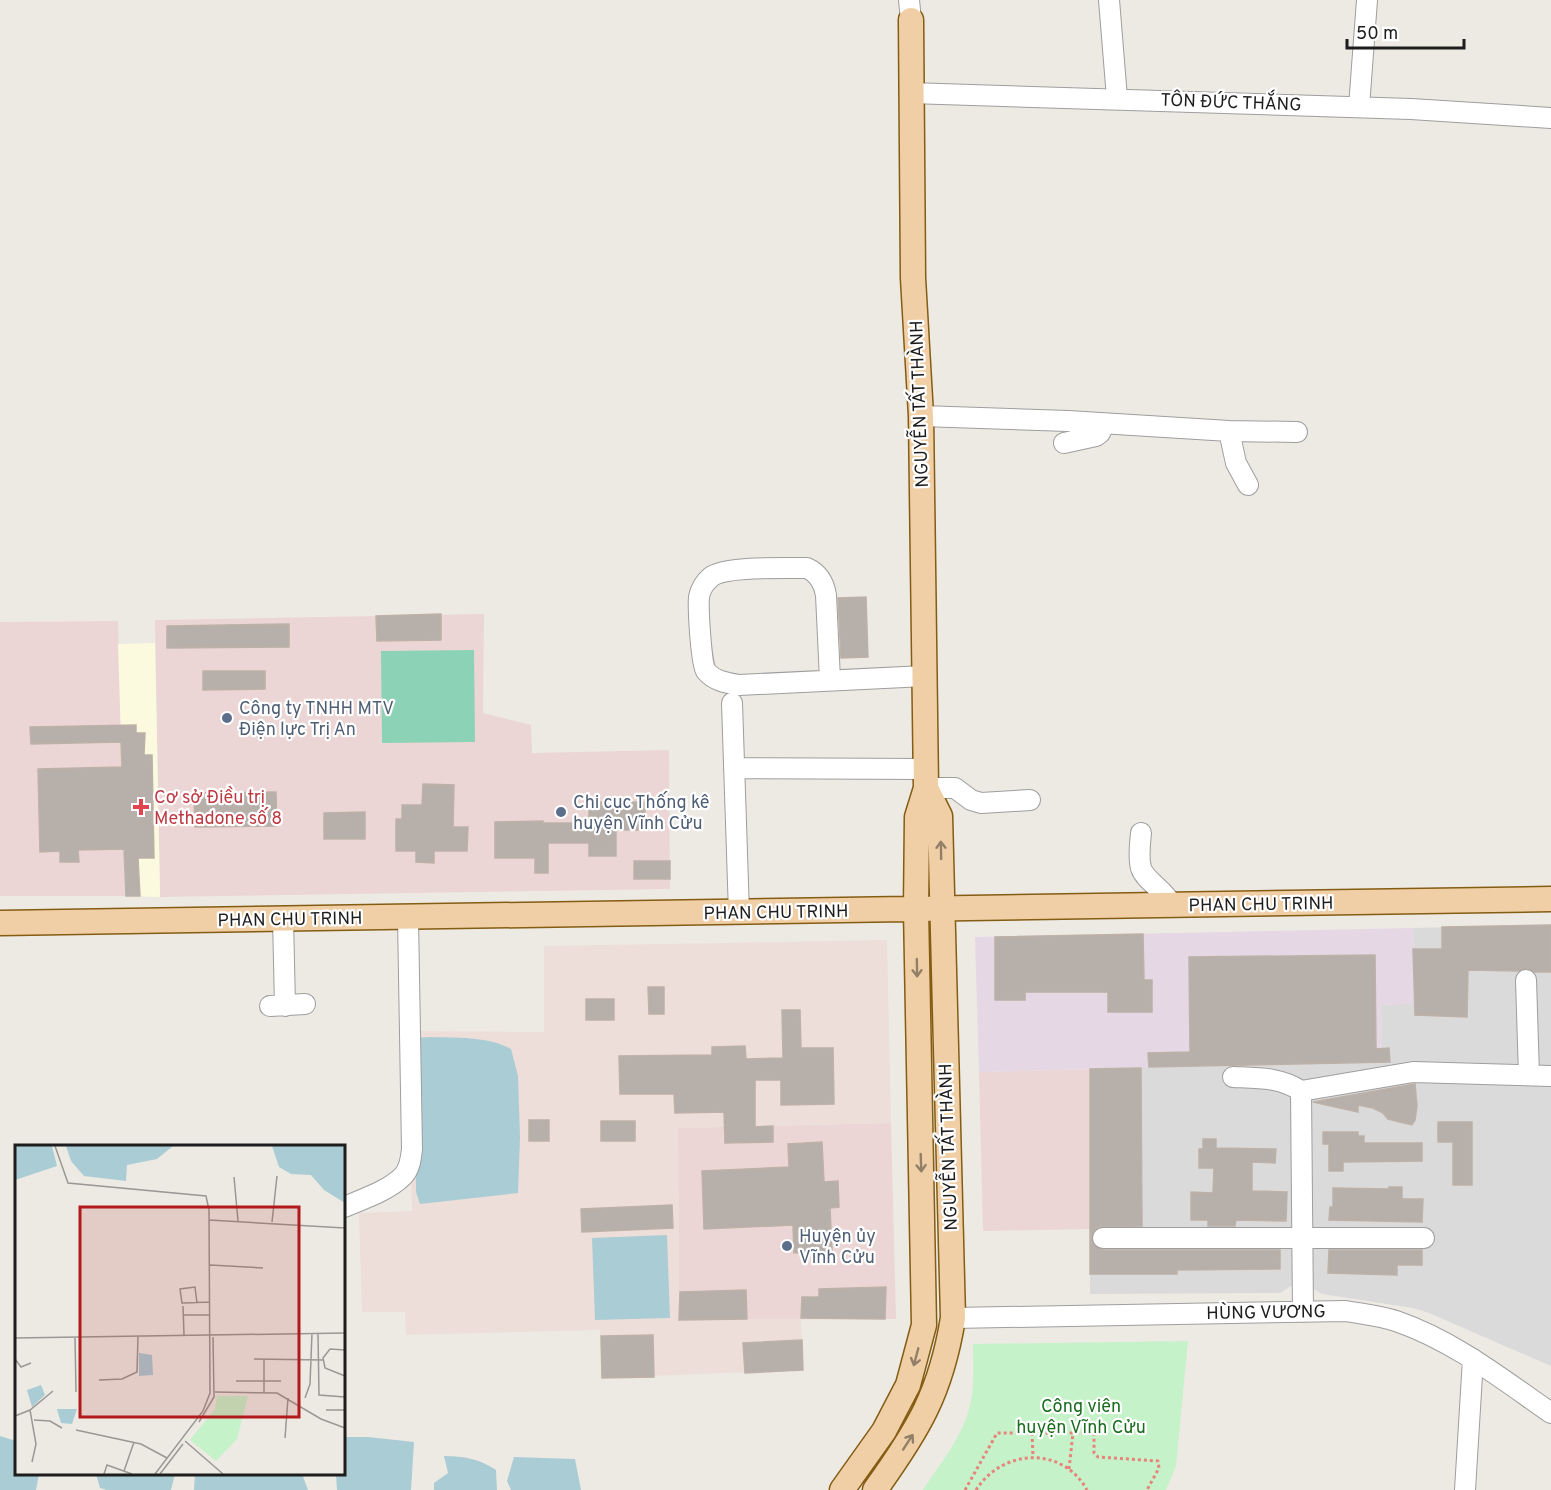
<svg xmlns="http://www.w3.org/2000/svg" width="1551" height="1490" viewBox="0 0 1551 1490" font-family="Overpass,sans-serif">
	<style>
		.residential { fill: #dbdada }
		.commercial { fill: #ecd6d5 }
		.industrial { fill: #e5d7e3 }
		.education { fill: #fbfadf }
		.military { fill: #edded9 }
		.park { fill: #c6f2c9 }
		.pitch { fill: #8bd2b6 }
		.water { fill: #aaccd5 }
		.building { fill: #b6afaa; stroke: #bdb1a8; stroke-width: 1.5 }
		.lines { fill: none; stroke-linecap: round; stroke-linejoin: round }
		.minor-casing { stroke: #9e9e9e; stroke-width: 22 }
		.major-casing { stroke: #845c12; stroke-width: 27 }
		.path { stroke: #e8837a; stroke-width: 3; stroke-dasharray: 3 3; stroke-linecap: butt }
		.minor { stroke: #fff; stroke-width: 20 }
		.major { stroke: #f0cfa6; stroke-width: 24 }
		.oneway { stroke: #917f68 }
		.service-dot { fill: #5c6f8a; stroke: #fff; stroke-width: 2 }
		.health-dot { fill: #e0444e; stroke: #fff; stroke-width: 2 }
		.labels { text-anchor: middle; stroke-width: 4.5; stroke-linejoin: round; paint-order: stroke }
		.street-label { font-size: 18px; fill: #1d1d1d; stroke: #fff }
		.service-label { font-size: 18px; fill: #4e5e75; stroke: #fff; text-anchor: start }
		.health-label { font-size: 18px; fill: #be3a42; stroke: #fff; text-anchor: start }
		.park-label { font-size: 18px; fill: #196d1e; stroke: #fff }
		.inset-road { fill: none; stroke: #9a9894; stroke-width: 1.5 }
		.view { fill: #b1191b; fill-opacity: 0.15; stroke: #b1191b; stroke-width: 3 }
		.inset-edge { fill: none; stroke: #1d1d1d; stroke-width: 3 }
	</style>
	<rect width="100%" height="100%" fill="#edeae4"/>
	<path class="residential" d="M1551,925V1366L1429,1313L1413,1308L1322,1294L1307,1285L1291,1286L1280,1293L1090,1294V1229L1142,1228L1141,1068L1382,1048L1381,1005L1415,1003L1413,928Z"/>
	<path class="commercial" d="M484,614L483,713L531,725L532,753L669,750L670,889L160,897L155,620Z
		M118,621L126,896H0V622Z
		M1141,1068L1142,1228L983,1231L979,1072Z
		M891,1123L896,1319L679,1320L678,1128Z"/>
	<path class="industrial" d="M1413,928L1415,1004L1381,1005L1382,1048H1389L1390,1062L979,1072L975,937Z"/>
	<path class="education" d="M155,643L160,897L126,896L118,644Z"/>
	<path class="military" d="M887,940L891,1123L678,1128L679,1320L801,1319L803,1370L602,1378L600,1330L406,1335L405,1312H362L359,1213L412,1211L411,1174L415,1031L544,1032V946Z"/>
	<path class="park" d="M1188,1341L1176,1466L1166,1490H923C939,1465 961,1439 969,1409C975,1388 973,1366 973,1344Z"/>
	<path class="pitch" d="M474,650L475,742L382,743L381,651Z"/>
	<path class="water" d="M430,1037C455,1038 488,1036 511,1049L518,1076L520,1137L518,1193L420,1204L416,1192L415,1038Z
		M667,1235L670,1318L595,1320L592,1238Z
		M0,1436L16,1441V1474H39L36,1490H0Z
		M344,1437H368L414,1442L411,1490H337L336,1474H344Z
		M444,1456C464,1456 480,1459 496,1470L497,1490H434V1483L448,1473Z
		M514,1457L575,1459L581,1490H511L507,1481Z
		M96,1474H175L171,1490H107L100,1488Z
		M195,1474H302L308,1490H194Z"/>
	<path class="building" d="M866,597L868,657L841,658L838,598Z
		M441,614V640L377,641L376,616Z
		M289,624V647L167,648V626Z
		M203,671H265V689L203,690Z
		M136,725V733H145L144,755H152L154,858H138L140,896H126L124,849L78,850L79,862H60V851L40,852L38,769L122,767L121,742L31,744L30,727Z
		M423,784L454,785L453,827H468L467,851H434V863L416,862V851H396V819H402V805H422Z
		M276,792L277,826L195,827L194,793Z
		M589,802H645V830H616V856H589V843H548V873H535V858H495V822L543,821V823H589Z
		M365,812V839H324V813Z
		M634,861H670V879H634Z
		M1551,925V972H1534L1526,968L1518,971L1468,970L1467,1017L1415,1015L1413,949H1442V927Z
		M1143,934L1144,980H1152V1012H1108V992H1025V1000H995V937Z
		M1375,955L1376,1049L1389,1048L1390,1062L1149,1067L1148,1053L1190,1052L1189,957Z
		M648,987H664V1014H649Z
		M586,999H614V1020H586Z
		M782,1010H800L801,1048H833L834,1104L781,1105V1080H755V1127L773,1126V1142L725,1143L724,1112L675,1113L674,1094H620L619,1056L712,1055V1047L745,1046L746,1059L783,1058Z
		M1141,1068L1142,1226L1098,1227L1093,1232L1091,1237L1093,1244L1103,1250H1280V1269L1177,1270V1274H1090V1069Z
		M1415,1084L1417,1106L1415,1120L1412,1125L1388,1119L1383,1113L1373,1108L1358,1105V1112L1313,1102Z
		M529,1120H549V1141H529Z
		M601,1121H635V1141H601Z
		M1438,1122H1472V1185H1453V1142H1438Z
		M1323,1132H1358V1136H1364V1143H1422V1161L1343,1162V1171H1329V1144H1323Z
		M1203,1139H1216V1148L1276,1149L1275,1163L1252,1162V1191L1287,1192L1286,1221L1236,1220L1235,1226H1208V1220H1191V1192L1213,1193L1214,1168H1199V1149H1203Z
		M822,1142L824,1182L838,1181L839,1207L830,1208L832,1251L794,1253L793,1225L704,1229L702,1171L789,1167L788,1144Z
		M1389,1187H1402V1199H1423L1422,1222L1329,1220L1330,1207H1333V1188L1389,1189Z
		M672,1205L673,1228L582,1232L581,1209Z
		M1329,1250H1422V1265H1397V1275L1328,1273Z
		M886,1287L885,1319L801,1318L802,1297H819V1289Z
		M746,1290L747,1319L679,1320L680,1292Z
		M653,1335L654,1377L602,1378L601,1336Z
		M802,1340L803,1370L745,1373L743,1343Z"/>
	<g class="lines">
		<g class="minor-casing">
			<path id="minor" d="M909,0L911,20
				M1109,0L1117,98
				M910,93L1411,109L1551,118
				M1359,107L1367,0
				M921,416L1068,421L1229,431L1297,432
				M1229,431L1236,463L1248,485
				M1064,443L1096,436L1100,433L1104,424
				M830,680L826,595C824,583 818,573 807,568C787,568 724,566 711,577C705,582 700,590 699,597C698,608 701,664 706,671C714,681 727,683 739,685L925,676
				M732,703L739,913
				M734,768L926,769
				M926,788H955L971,800L981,803L1030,800
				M1141,833C1140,844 1138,857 1141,868C1145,881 1164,889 1172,905
				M283,918L285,1006
				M1526,980L1529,1075
				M270,1006L305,1004
				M1233,1077C1257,1078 1280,1077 1301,1091L1413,1072L1551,1076
				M1301,1091L1303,1312
				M344,1207C363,1199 388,1191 403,1176C410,1169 411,1158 412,1149L408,918
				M1103,1238H1424
				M953,1318L1346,1311C1363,1314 1381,1316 1396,1321C1454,1341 1502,1379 1551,1413
				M1465,1490L1473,1359"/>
		</g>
		<g class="major-casing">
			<path id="major" d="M0,923L1551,899
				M842,1490L884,1431L908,1385L924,1325L916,909L917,817L926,788L921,416L913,278L911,20
				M875,1490C918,1430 941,1393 953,1318L940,816L926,788"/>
		</g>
		<path class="path" d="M1032,1433L1033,1457
			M1069,1469L1073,1433
			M965,1490L997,1433H1094V1453L1098,1457L1158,1461L1159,1468L1147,1490
			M976,1490C1002,1449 1062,1445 1087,1490"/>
		<use href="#minor" class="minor"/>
		<use href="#major" class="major"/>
	</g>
	<defs><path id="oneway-shaft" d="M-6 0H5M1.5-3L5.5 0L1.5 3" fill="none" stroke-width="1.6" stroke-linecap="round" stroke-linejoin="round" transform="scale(1.5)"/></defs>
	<g class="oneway">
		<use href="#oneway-shaft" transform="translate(941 850) rotate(-91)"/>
		<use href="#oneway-shaft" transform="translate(917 968) rotate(89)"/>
		<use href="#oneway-shaft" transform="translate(921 1163) rotate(88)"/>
		<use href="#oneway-shaft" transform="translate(916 1357) rotate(105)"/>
		<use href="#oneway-shaft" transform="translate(908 1442) rotate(-57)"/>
	</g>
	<g class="service-dot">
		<circle cx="227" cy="718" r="6"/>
		<circle cx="561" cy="812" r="6"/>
		<circle cx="787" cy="1246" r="6"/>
	</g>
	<path class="health-dot" d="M138 798h6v6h6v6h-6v6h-6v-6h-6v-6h6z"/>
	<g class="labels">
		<g class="street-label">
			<text transform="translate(1231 102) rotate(2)" y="6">TÔN ĐỨC THẮNG</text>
			<text transform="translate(919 404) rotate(-92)" y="6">NGUYỄN TẤT THÀNH</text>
			<text transform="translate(1261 904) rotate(-1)" y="6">PHAN CHU TRINH</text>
			<text transform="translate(776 912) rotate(-1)" y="6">PHAN CHU TRINH</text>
			<text transform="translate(290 919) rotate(-1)" y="6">PHAN CHU TRINH</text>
			<text transform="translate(948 1147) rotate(-92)" y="6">NGUYỄN TẤT THÀNH</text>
			<text transform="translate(1266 1312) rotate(-1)" y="6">HÙNG VƯƠNG</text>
		</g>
		<g class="service-label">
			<text x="239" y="714">Công ty TNHH MTV<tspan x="239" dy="21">Điện lực Trị An</tspan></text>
			<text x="573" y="808">Chi cục Thống kê<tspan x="573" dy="21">huyện Vĩnh Cửu</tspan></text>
			<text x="799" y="1242">Huyện ủy<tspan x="799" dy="21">Vĩnh Cửu</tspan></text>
		</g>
		<g class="health-label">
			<text x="154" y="803">Cơ sở Điều trị<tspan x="154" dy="21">Methadone số 8</tspan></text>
		</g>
		<g class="park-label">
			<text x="1081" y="1412">Công viên<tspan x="1081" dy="21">huyện Vĩnh Cửu</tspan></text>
		</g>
	</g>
	<g transform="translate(15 1145)">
		<rect width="330" height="330" fill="#edeae4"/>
		<path d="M202,251H233L222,294L201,316L175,295L200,264Z" fill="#c6f2c9"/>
		<path d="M0,1H37L42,21L0,35ZM51,1H158L142,14L112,20L111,36L69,31L56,16ZM257,1H330V58L309,45L296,30L276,29L264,22ZM124,208L137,210L138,230L124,231ZM26,240L30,250L17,262L12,245ZM42,264H62L57,279L46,278Z" fill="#aaccd5"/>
		<path class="inset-road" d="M40,1L53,38L191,51L194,65M219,32L223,76M194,75L330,83M257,77L262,31M195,120L248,123M182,158L180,142L165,144L167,158H169L195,157M168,161L169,190M169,170H195M303,188L304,250L330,252M60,192L61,247M0,193L330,188M330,205L315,204L308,213L310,223L330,231M0,214L6,222L16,218M239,214L308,215M249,215V247M84,235L107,234L122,227L123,191M221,236H266M200,247L262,248L306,274L330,283M290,253L295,239L297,188M15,265L21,299L17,317M311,265H330M0,271L15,265L38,246M19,275L35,276L47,283M184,277L199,252L198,192M61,285L126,299L152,313M270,293L273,253M170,296L208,329M109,326L119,297M89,329L92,320L117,329M140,329L188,266L195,248L194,65M145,329L168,299"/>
		<path class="view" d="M65,62H284V272H65Z"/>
		<rect width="330" height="330" class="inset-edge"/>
	</g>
	<path d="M1347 39v9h117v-9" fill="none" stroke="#1d1d1d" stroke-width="3"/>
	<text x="1356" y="39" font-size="18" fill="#1d1d1d" stroke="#ffffff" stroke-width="4.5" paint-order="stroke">50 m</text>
</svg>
